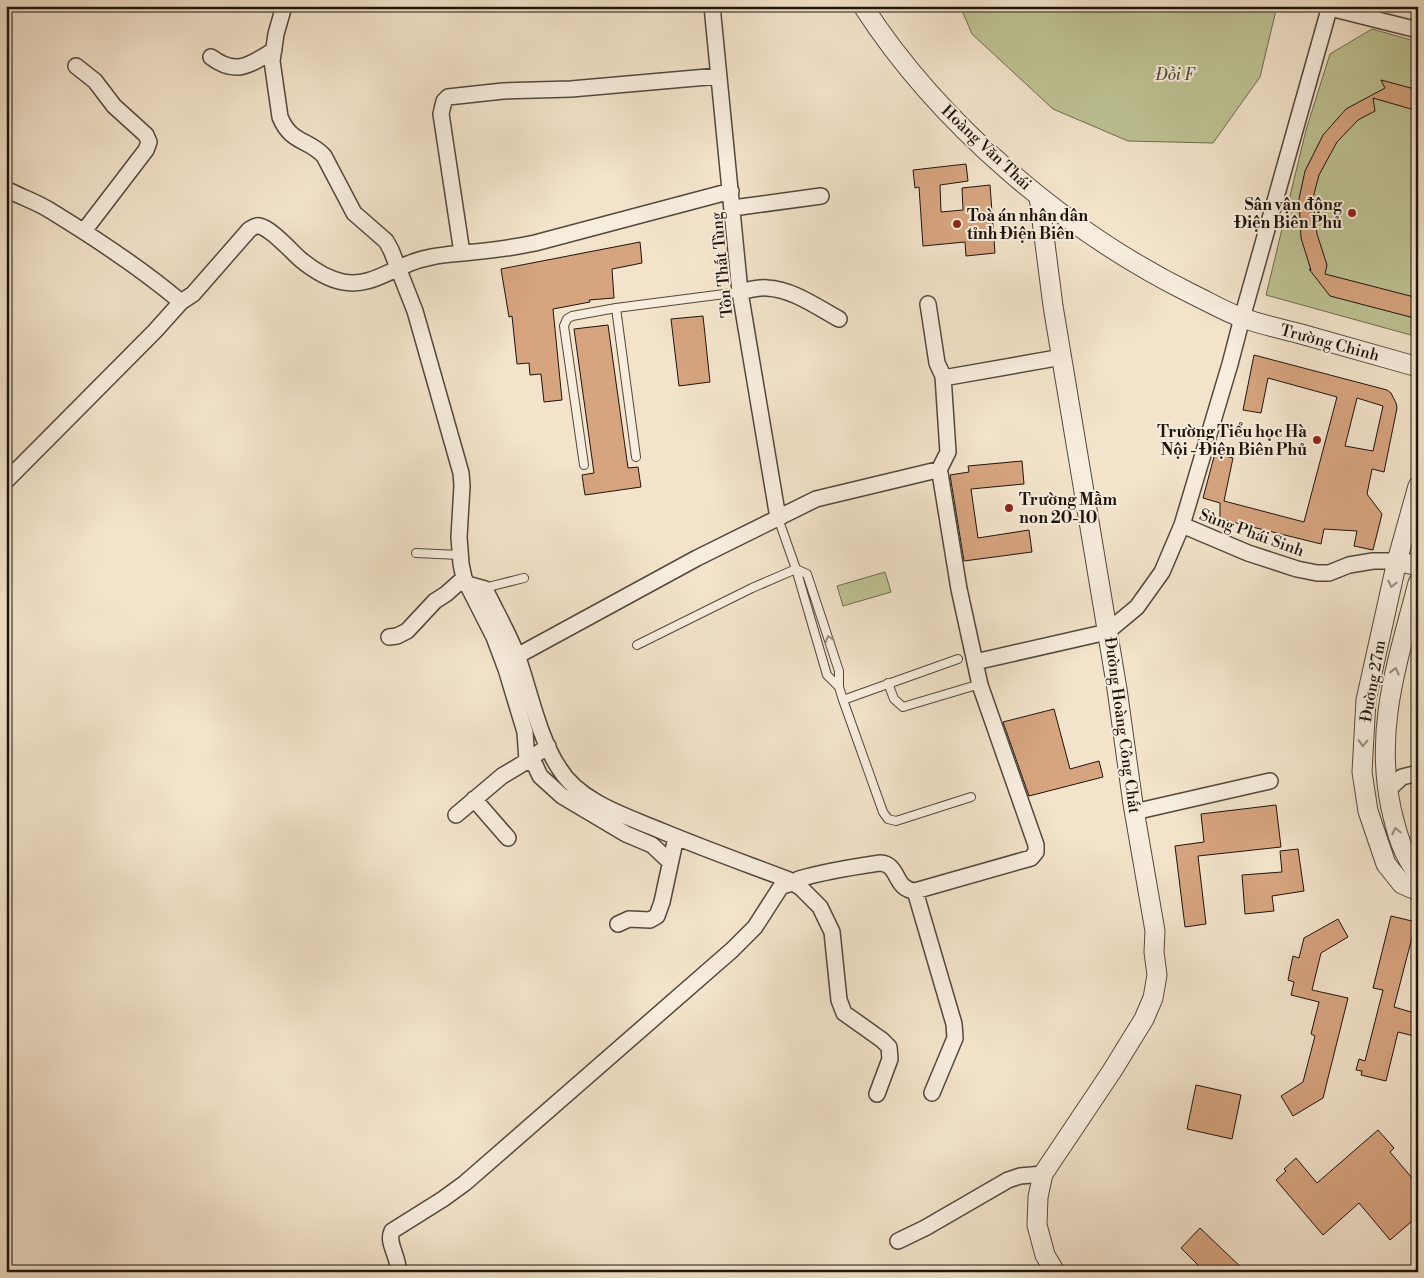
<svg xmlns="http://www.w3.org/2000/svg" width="1424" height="1278" viewBox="0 0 1424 1278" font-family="'Libre Bodoni',serif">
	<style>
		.green { fill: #bec394; stroke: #6e6c50 }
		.building { fill: #d6a47f; stroke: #1e140d; fill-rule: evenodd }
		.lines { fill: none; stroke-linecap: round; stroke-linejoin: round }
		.service-casing { stroke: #53483c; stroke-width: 10 }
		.minor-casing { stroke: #53483c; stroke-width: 18 }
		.tertiary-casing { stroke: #53483c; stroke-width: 21 }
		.service { stroke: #f7eddd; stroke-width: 8 }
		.minor { stroke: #f7eddd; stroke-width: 15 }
		.tertiary { stroke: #f7eddd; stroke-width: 19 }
		.oneway { stroke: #958b7f }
		.poi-dot { fill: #8f2418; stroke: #f7eddd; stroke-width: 2 }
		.labels { text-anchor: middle; stroke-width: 4; stroke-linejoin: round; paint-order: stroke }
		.park-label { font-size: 16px; font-style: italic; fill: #56513c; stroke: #f7eddd }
		.street-label { font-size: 16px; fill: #1e140d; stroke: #f7eddd }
		.poi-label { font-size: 16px; font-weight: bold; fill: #1e140d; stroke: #f7eddd; text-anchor: end }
	</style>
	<rect width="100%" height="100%" fill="#f2e3ca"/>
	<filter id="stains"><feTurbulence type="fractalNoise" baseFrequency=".004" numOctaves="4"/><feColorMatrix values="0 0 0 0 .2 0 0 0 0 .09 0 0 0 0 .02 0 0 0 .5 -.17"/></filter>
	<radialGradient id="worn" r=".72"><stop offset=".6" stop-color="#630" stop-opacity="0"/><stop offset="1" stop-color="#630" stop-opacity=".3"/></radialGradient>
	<path class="green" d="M960,6H1277L1260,77L1213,143L1128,141L1053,109L972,34Z
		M1372,29L1418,42V337L1266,295L1306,130L1330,54Z
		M885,572L891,592L843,606L837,586Z"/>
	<path class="building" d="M1381,80L1418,90V111L1373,98L1375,111L1358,120L1337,142L1319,175L1313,198L1317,234L1327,265L1325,274L1418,298V319L1330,296L1309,269L1311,270L1301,238L1299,199L1305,171L1323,135L1346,109L1385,88Z
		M966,164L968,181L940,185L941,212L963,210L962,188L990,185L995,253L966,256L965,242L923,246L919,187L915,188L913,170Z
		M640,242L642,263L612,269L614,298L589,300L590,302L553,309L562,400L544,402L541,374L530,375L529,363L517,364L512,316L509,317L501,269Z
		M703,316L710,382L679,386L671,319Z
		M608,325L628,468L638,467L641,487L585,495L582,475L594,473L574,329Z
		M1254,355L1387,390L1391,393L1396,403L1397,408L1384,472L1372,469L1367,494L1382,514L1373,550L1354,546L1357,531L1324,529L1321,544L1220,519V503L1203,498L1215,453L1233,458L1224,501L1304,522L1337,397L1268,378L1261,413L1243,410ZM1357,398L1383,406L1373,451L1345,446Z
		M1022,461L1024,484L971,489L978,538L1029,530L1032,552L964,561L950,475L969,472L968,466Z
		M1054,709L1070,769L1099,761L1103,777L1029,796L1003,722Z
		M1276,805L1281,847L1198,856L1206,924L1185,927L1175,846L1204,842L1201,814Z
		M1298,849L1304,891L1272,896L1274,911L1245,914L1242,875L1282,872L1280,851Z
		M1391,916L1416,922L1394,1007L1418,1014V1037L1398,1032L1386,1081L1361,1075L1362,1071L1356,1070L1359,1059L1365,1061L1383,990L1373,988Z
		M1338,919L1348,937L1321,953L1312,990L1348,998L1323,1098L1293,1116L1281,1096L1303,1082L1315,1036L1311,1034L1319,1002L1291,995L1294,982L1288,980L1293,956L1299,958L1304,938Z
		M1196,1085L1241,1095L1232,1139L1187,1129Z
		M1378,1130L1394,1148L1390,1152L1418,1185V1216L1390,1240L1359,1203L1323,1235L1276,1180L1286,1171L1284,1169L1296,1158L1317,1183Z
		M1200,1228L1246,1272H1205L1181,1248Z"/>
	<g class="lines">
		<g class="service-casing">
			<path id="service" d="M616,308L636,457
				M584,465L564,326L567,319L572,316L616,308L740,292
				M778,518L796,569L827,675L839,687
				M416,553L459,555
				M484,588L524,578
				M637,645L752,588L796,569L807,574L839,671V687L843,700L883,812L888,819L896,821L971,797
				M888,683L894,699L903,707L980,684
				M843,700L958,659"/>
		</g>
		<g class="minor-casing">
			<path id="minor" d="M284,6L276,34L272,61L280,117C291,144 309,139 324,156L354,213L386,241L391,250L415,311L461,473L462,486L459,537L461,564L464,578L494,637L506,669L525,732L527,761L535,765L540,776L562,796L626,834L652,845L670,862
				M712,6L740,292L778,518
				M1330,8L1418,30
				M211,57C236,76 250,65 274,50
				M76,66L95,81L114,106L146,135L149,142L146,150L84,231
				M6,189C21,197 37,202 51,211C95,238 141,268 181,302L193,294L249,230C252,228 255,225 259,226C271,228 291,251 300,259C312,269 328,279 343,282C367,287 387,272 408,264C426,256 444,255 463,253C487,251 511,248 535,243L731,191
				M733,208L821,196
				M462,253L441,114L444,101L448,97L503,91L571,89L719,76
				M740,292C749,290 758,287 767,288C792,289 817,307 839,319
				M928,304L937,363L943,376L948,452L938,472
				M943,378L1062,357
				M6,481L155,331L181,302
				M1182,525L1248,553L1297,569L1317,573H1329L1349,565L1373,561H1397
				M467,584L485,589C496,612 509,634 518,658C530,692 539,738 559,768C580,803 629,817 664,832C705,849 747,864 789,880L801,888L820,907L832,932L839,1000L844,1013L882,1040L889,1047L890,1059L877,1094
				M389,637L397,636L407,631L435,601L446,594L464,578
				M975,662L1107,632L1137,607L1162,572L1182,525L1230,364L1242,318L1330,6
				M1388,790L1402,777L1418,773
				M474,799L508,838
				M1134,812L1270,781
				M456,815L502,776L527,761L548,746
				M915,891L954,1024L955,1038L932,1093
				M618,924L629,919L650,920L657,916L662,902L676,837
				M898,1241L925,1228L1008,1180L1020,1176L1043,1174
				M398,1272C400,1258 386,1243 392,1231L443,1199L465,1183L732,950L755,927L782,885C788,886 793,882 799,879C825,871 853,867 880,863C900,864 893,889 915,891L1031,858L1036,852V845L980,685L959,589L940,473L937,470L816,499L697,558L517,656"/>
		</g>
		<g class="tertiary-casing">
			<path id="tertiary" d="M863,6C939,124 1066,232 1192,294C1209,302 1225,312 1243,318C1262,325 1282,329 1301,334C1340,345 1379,356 1418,367
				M1039,197L1053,306L1117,689L1133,804L1155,931L1154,952L1157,975L1153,998L1144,1019L1112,1071L1043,1174L1038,1197L1037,1225L1045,1255L1055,1272
				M1418,486L1397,561L1366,700L1362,772L1368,811L1386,864L1402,884L1418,891
				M1397,561L1418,566
				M1418,583C1398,661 1374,727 1391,808C1397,834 1402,853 1418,874"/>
		</g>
		<use href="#service" class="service"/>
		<use href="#minor" class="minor"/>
		<use href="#tertiary" class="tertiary"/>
	</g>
	<defs><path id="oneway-chevron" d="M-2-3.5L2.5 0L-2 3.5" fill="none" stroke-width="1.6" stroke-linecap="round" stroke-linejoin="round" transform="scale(1.25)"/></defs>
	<g class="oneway">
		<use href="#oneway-chevron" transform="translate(1392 584) rotate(103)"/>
		<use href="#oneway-chevron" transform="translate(829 639) rotate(-107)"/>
		<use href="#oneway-chevron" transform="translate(1395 671) rotate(-76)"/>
		<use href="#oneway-chevron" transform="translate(1363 743) rotate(92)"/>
		<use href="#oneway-chevron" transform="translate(1396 831) rotate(-103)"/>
	</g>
	<g class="poi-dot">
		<circle cx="1352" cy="213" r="5"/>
		<circle cx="957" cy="224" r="5"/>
		<circle cx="1317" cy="440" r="5"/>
		<circle cx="1009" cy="508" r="5"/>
	</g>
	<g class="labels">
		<g class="park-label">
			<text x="1175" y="80">Đồi F</text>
		</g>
		<g class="street-label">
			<text transform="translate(987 147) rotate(43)" y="6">Hoàng Văn Thái</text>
			<text transform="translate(721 265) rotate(-96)" y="6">Tôn Thất Tùng</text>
			<text transform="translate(1330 342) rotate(15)" y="6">Trường Chinh</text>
			<text transform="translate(1252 532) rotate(20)" y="6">Sùng Phái Sinh</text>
			<text transform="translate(1372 681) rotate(-80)" y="6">Đường 27m</text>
			<text transform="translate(1123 725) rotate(82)" y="6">Đường Hoàng Công Chất</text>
		</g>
		<g class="poi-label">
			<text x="1342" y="210">Sân vận động<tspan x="1342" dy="18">Điện Biên Phủ</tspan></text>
			<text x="967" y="221" text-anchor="start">Toà án nhân dân<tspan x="967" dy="18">tỉnh Điện Biên</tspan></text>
			<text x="1307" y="437">Trường Tiểu học Hà<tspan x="1307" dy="18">Nội - Điện Biên Phủ</tspan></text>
			<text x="1019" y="505" text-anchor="start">Trường Mầm<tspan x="1019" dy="18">non 20-10</tspan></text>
		</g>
	</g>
	<rect width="1424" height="1278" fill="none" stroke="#f2e3ca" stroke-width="25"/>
	<rect x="8" y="8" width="1409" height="1263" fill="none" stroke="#1e140d" stroke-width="2.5"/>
	<rect x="12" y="12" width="1399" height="1253" fill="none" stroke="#1e140d"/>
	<rect width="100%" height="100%" filter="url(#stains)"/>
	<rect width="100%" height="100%" fill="url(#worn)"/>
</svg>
